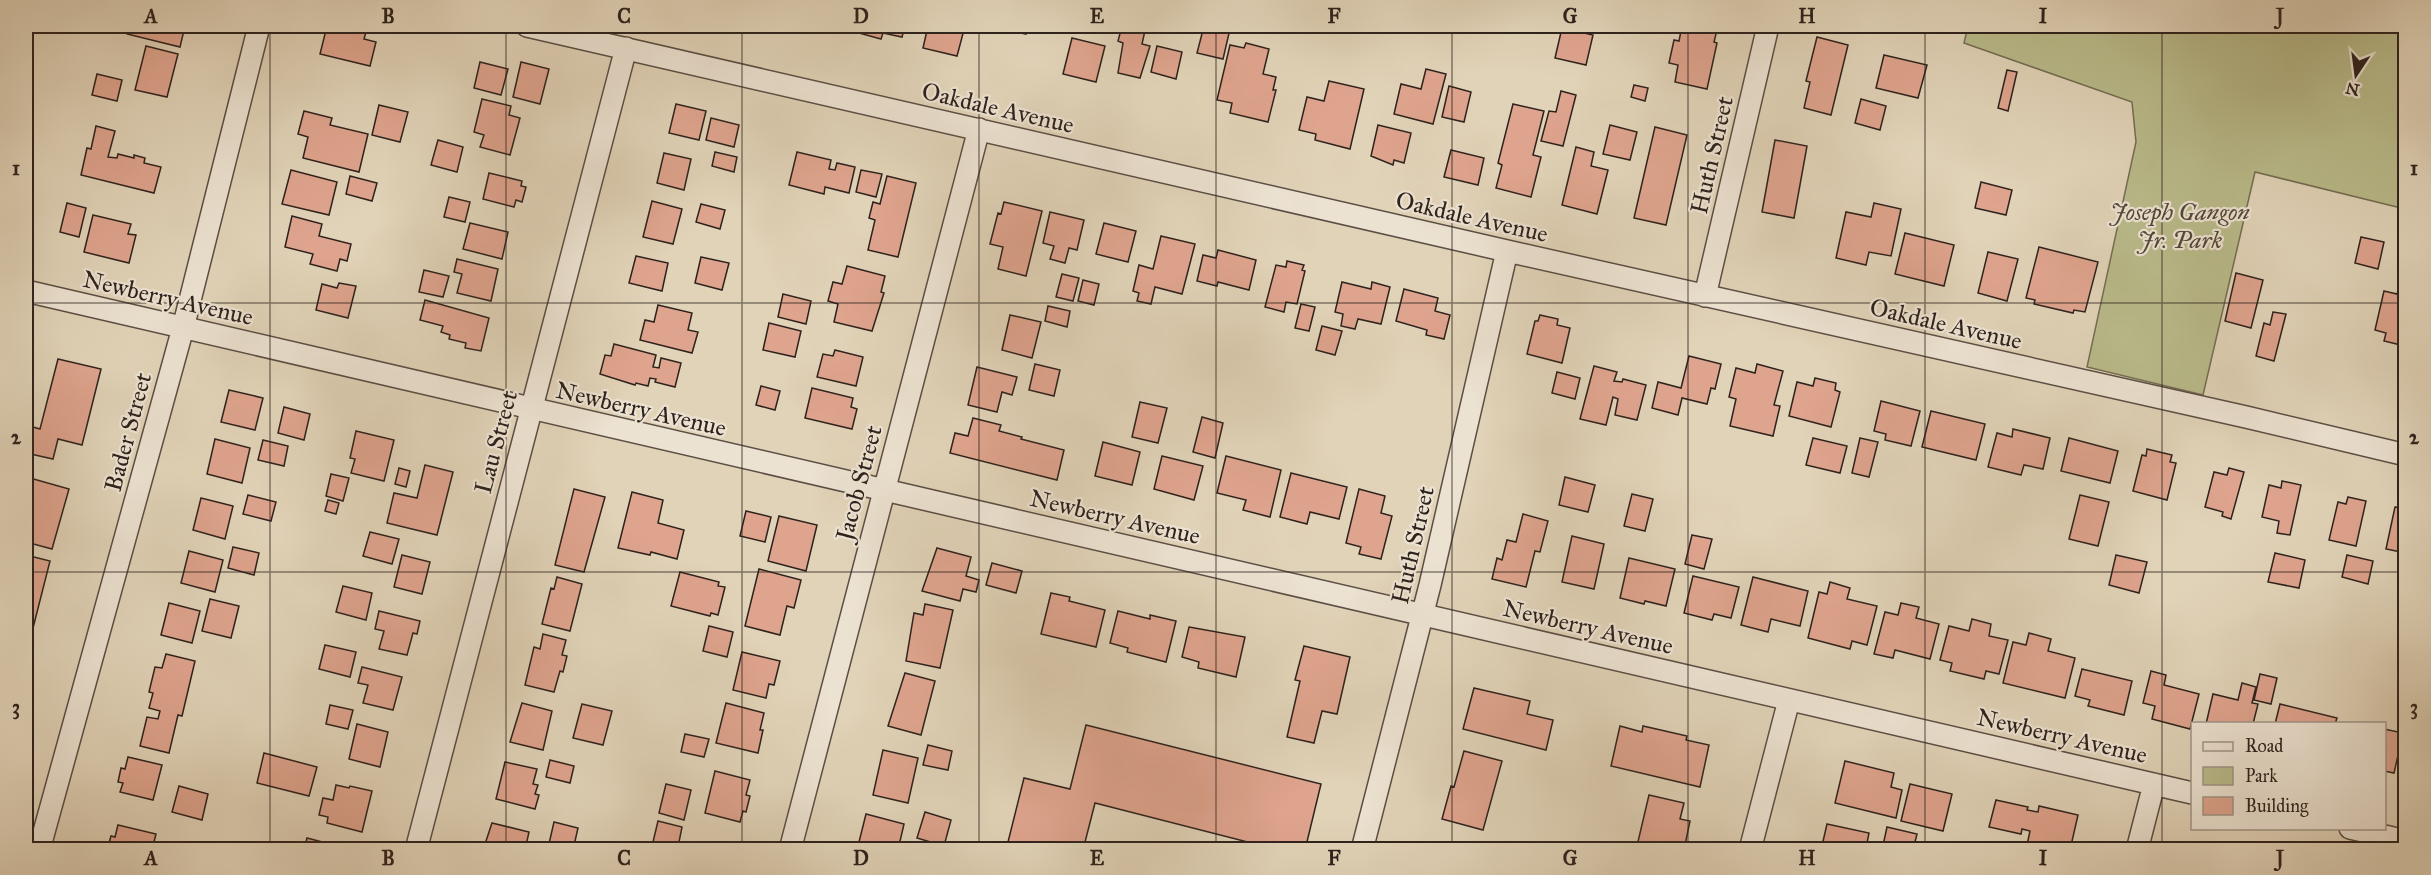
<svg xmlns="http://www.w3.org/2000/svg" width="2431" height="875" viewBox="0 0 2431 875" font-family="'IM FELL Great Primer',serif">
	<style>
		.green { fill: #b9ba8a; stroke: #746e54; stroke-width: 1.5 }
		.building { fill: #dfa48e; stroke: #2e221d; stroke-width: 1.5 }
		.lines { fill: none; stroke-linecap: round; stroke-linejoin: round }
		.street-casing { stroke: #5b4e44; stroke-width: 24 }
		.street { stroke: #ece2d1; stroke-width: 21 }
		.grid { fill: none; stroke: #2e221d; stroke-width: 1.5; stroke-opacity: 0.55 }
		.labels { text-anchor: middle; stroke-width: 4.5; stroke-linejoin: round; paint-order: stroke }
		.street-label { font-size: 24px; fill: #2e221d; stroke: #ece2d1 }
		.park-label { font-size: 24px; font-style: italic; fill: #514838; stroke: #ece2d1 }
		.neatline { fill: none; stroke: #2e221d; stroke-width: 2 }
		.grid-label { font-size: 20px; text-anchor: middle; font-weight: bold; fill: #2e221d }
	</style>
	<rect width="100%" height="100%" fill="#e1d3b8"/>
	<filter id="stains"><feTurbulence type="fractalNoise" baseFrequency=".00333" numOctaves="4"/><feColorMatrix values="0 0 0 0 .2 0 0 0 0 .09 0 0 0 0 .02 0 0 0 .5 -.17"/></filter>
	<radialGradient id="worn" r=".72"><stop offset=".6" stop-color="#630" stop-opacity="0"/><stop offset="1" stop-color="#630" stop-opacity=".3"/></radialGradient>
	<path class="green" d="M1968,26H2405V209L2255,172L2203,395L2087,367L2136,142L2132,102L1964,43Z"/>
	<path class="building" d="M129,26H185L180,47L127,34Z
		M327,26L340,27L341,26H350L366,32L364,39L376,42L370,66L320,54Z
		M861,26H905L902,37L883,33L881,39L859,33Z
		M928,26H965L957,56L923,48Z
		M1000,26H1028L1026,34L1007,30V27Z
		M1122,26H1146L1142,44L1150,46L1140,78L1118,73L1123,43L1118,41Z
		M1204,26L1230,29L1223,59L1197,53Z
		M1682,26H1718L1714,42L1717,43L1707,89L1675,82L1678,65L1669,63L1674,40L1679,41Z
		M1562,28L1593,35L1586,65L1555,58Z
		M1817,37L1848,45L1831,115L1804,108L1810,82L1806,81Z
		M1072,38L1105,46L1096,82L1063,74Z
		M1246,43L1269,49L1263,74L1276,77L1273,90H1276L1268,122L1230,113L1232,103L1217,100L1230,45L1244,48Z
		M146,46L178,54L167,97L135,90Z
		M1157,46L1182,52L1176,79L1151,72Z
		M1884,55L1927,65L1918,98L1876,88Z
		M480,62L508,69L501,95L474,88Z
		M521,62L549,69L540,104L513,97Z
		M1426,69L1446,74L1433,124L1394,114L1401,84L1421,89Z
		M2007,70L2017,72L2008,111L1998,108Z
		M97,74L122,80L117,101L92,95Z
		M1329,81L1364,89L1350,149L1315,140L1316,134L1299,130L1307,97L1324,101Z
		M1634,85L1648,88L1645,101L1631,97Z
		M1449,86L1471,92L1464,122L1442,117Z
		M1561,91L1576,95L1563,146L1541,141L1549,111L1556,112Z
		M482,99L511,106L509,115L520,118L510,155L480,147L484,135L474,132Z
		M1861,99L1886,106L1880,130L1855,123Z
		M676,104L706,111L699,140L669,133Z
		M1513,104L1544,111L1533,155L1541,157L1531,197L1496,188L1502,165L1498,163Z
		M379,105L408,112L400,142L372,135Z
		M304,111L332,118L330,125L368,134L359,172L303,158L308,137L298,134Z
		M711,118L739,125L734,147L706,140Z
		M1378,125L1411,133L1404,163L1394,160L1393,165L1371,156Z
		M1610,125L1637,132L1630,160L1603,154Z
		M96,126L115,131L108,157L117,158L118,154L134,158V155L145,158L144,163L161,167L154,193L81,175L87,148L91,149Z
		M1655,127L1687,135L1666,225L1634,218Z
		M438,140L463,147L457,172L431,165Z
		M1775,140L1807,146L1794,218L1762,212Z
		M1576,147L1594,152L1591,166L1608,170L1597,214L1562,205Z
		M1451,150L1484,158L1478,185L1444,177Z
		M715,152L737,157L734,172L712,166Z
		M797,152L831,160L829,169L835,170L837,163L855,167L849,193L825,187L824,194L789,185Z
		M664,153L691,159L684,190L657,183Z
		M291,170L337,182L329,215L282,204Z
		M861,170L882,174L876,197L856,192Z
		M489,173L522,181L521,186L526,187L522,202L516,200L514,207L483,199Z
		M350,176L377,183L372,201L346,194Z
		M887,176L916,183L898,257L868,250L875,220L869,218L873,202L880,204Z
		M1981,182L2012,190L2006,215L1975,208Z
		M449,197L470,202L465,222L444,217Z
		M652,201L682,209L673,244L643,237Z
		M1004,202L1042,211L1026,276L998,269L1003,247L990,244L998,213L1001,214Z
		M67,203L86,208L79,237L60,232Z
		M1874,203L1901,209L1891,256L1869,252L1866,265L1836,258L1846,212L1871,217Z
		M701,204L725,210L720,229L696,222Z
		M1050,212L1084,220L1077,250L1069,248L1065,263L1050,259L1054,246L1043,243Z
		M93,215L131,224L128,234L136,235L129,263L84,252Z
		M292,216L322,224L319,236L351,244L347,261L340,259L337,271L310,264L313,254L285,247Z
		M470,223L508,232L502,259L463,249Z
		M1104,223L1136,231L1128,262L1096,254Z
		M1905,233L1954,245L1944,286L1895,274Z
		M1161,236L1195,244L1182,294L1155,287L1151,304L1137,301L1139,293L1133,291L1139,265L1153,269Z
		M2361,237L2384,242L2378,269L2355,263Z
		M2039,247L2098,262L2085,312L2074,310L2073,313L2034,304L2035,300L2026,298Z
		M1218,250L1256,260L1249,290L1218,282L1217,286L1197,281L1203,255L1216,258Z
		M1988,252L2018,259L2007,301L1978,293Z
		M636,256L668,263L662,291L629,283Z
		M701,257L729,263L722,290L695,283Z
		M457,259L498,269L491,301L457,293L462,274L454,272Z
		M1287,261L1304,265L1302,270L1305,271L1297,304L1286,302L1284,312L1265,307L1276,265L1286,267Z
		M847,266L885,276L881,292L884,293L872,331L834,322L838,304L828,301L833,282L842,284Z
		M424,270L449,276L443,297L419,292Z
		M2236,273L2263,280L2251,328L2225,321Z
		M1062,274L1079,278L1073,301L1056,297Z
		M1083,280L1099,284L1094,305L1078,301Z
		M1342,282L1371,289L1372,282L1390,287L1381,324L1358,319L1355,329L1341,326L1343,314L1335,312Z
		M339,283L356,286L348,318L316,310L322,284L337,288Z
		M1404,289L1438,298L1435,311L1450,315L1444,339L1426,335L1427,330L1396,321Z
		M2384,291L2397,294L2398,291L2406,292V332L2401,345L2384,341L2386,333L2375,330Z
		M783,294L811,301L806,324L778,317Z
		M425,300L489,318L481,351L465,348L466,343L449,339L450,335L441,332L443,326L420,320Z
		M1301,304L1315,307L1309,331L1295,328Z
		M658,305L692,313L688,330L698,332L692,353L640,340L645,320L654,322Z
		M1048,306L1070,311L1067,327L1045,321Z
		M2273,312L2286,314L2274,361L2256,356L2264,323L2270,325Z
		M1010,315L1041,322L1032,358L1002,350Z
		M1540,315L1558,319L1557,325L1570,328L1562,363L1527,354L1535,321H1538Z
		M769,323L801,331L795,357L763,350Z
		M1322,326L1342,331L1335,355L1316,350Z
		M614,344L656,355L653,367L659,368L661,358L681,363L675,387L655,382L656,379L650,378L648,386L636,383L635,385L600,374L605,355L611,356Z
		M835,350L863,357L856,386L817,377L823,354L833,356Z
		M1689,356L1721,364L1715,389L1711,388L1707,404L1682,398L1678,415L1652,408L1658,382L1681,388Z
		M58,359L101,369L82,445L58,439L53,459L26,453L33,427L40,429Z
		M1035,364L1060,370L1054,396L1029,390Z
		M1757,364L1783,371L1774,405L1780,406L1773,436L1730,426L1736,399L1729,397L1736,368L1755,373Z
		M1594,366L1617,372L1614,381L1622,382L1623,379L1646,385L1637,420L1615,415L1618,399L1613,397L1606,425L1580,419Z
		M977,367L1017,377L1012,395L1002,392L997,412L968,405Z
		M1557,372L1580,378L1575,399L1552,393Z
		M1815,378L1836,383L1835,390L1840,392L1831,427L1789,416L1797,382L1813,386Z
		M761,386L780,391L775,410L756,405Z
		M812,388L853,398L851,407L857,409L852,429L805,418Z
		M229,390L263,398L255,430L221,422Z
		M1881,401L1920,411L1911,446L1885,440L1886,434L1874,431Z
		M1140,402L1167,408L1158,443L1132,437Z
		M284,407L310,414L304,440L278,433Z
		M1931,411L1985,424L1976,460L1922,447Z
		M1202,417L1223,423L1215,458L1193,452Z
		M973,418L1001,425L999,431L1022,437L1021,439L1064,450L1057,480L950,453L955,433L968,436Z
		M2013,429L2050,438L2043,469L2024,465L2021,475L1988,467L1997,433L2012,437Z
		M356,431L394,440L384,481L351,473L355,459L350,458Z
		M1813,438L1847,446L1840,473L1806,465Z
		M1860,438L1878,442L1869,477L1852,473Z
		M2069,438L2118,451L2110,483L2061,471Z
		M215,439L250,448L242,483L207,474Z
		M263,440L288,446L284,466L258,460Z
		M1103,442L1140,452L1132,485L1095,476Z
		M2147,449L2172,455L2170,462L2176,463L2167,500L2133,491L2142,455L2146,456Z
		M1162,456L1203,466L1194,500L1154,489Z
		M1226,456L1281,470L1270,517L1243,510L1246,500L1217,493Z
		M425,465L453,472L437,535L387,523L394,493L417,498Z
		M399,468L410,471L406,487L395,484Z
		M2229,468L2244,472L2231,519L2222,516L2223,512L2205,507L2214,472L2227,475Z
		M1291,473L1347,487L1339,519L1310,512L1307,524L1280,517Z
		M331,474L349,478L343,501L326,496Z
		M1565,477L1595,485L1588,512L1559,505Z
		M30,478L69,489L52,549L26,542V494Z
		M2282,481L2301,485L2290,535L2277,533L2279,521L2262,517L2269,485L2281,488Z
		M574,489L605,497L584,572L555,565Z
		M1359,489L1385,496L1381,513L1392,516L1381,559L1359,554L1361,547L1346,543Z
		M632,492L663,500L658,523L684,530L677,559L651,552L650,555L618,548Z
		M1632,494L1653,499L1645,531L1624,526Z
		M248,495L276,502L271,521L243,514Z
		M2080,495L2109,502L2098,546L2069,539Z
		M2348,497L2366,501L2356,546L2329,540L2338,502L2346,504Z
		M201,498L233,506L225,539L193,530Z
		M328,500L339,503L336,514L325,511Z
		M2395,507L2406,509V553L2386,549Z
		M746,511L771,517L765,542L740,536Z
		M1523,514L1548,521L1540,552L1535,551L1526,587L1492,579L1497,558L1502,560L1507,540L1516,542Z
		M779,516L817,525L806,571L768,561Z
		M370,532L399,539L392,564L363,556Z
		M1692,535L1712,539L1704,569L1685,564Z
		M1572,536L1604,544L1594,589L1562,582Z
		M233,547L259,553L254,575L228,568Z
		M937,548L971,557L966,576L979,580L976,592L963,589L960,601L922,591Z
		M189,551L223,560L215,592L181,583Z
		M2275,553L2305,560L2299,588L2268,582Z
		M26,555L50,561L32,632L26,630Z
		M402,555L430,562L422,594L394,587Z
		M2116,555L2147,562L2139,593L2109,585Z
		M2347,555L2373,561L2368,584L2342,577Z
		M1629,558L1675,569L1666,606L1645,601L1644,604L1620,598Z
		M992,563L1022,571L1016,593L986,585Z
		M759,569L801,580L794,608L787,606L780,635L745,626Z
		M680,572L719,582L718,586L725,587L718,615L711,613L710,616L671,606Z
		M1693,576L1739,587L1731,618L1714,614L1712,620L1684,613Z
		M557,577L582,584L570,631L542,624L551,588L554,589Z
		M1753,577L1808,591L1800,626L1771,619L1768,632L1741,625Z
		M1830,582L1850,588L1847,599L1877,606L1867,645L1852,641L1850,649L1808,638L1819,592L1827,594Z
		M343,586L372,593L366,620L336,612Z
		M1051,593L1070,597L1069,601L1105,610L1096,647L1041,634Z
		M210,599L239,606L231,638L202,631Z
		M169,603L200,611L192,643L161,635Z
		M1901,603L1919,607L1916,618L1939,624L1930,659L1895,650L1893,658L1874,654L1885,612L1898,615Z
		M925,604L953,610L940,668L906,661L914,613L923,615Z
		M379,611L420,621L417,634L413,633L407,655L379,649L384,631L375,629Z
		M1118,611L1150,619V615L1176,621L1166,662L1127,652L1128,648L1110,643Z
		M1972,619L1991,624L1989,636L2008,640L1999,674L1986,671L1984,679L1950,671L1952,663L1940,660L1949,626L1969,631Z
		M709,626L733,632L727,657L703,651Z
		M1189,627L1245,637L1236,677L1198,668L1199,662L1182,657Z
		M2029,633L2051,639L2048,651L2075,658L2065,698L2003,683L2013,642L2026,645Z
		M543,634L566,640L562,655L567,656L563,672L560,671L554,692L525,685L534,647L540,649Z
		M325,645L356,652L350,677L319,669Z
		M1304,646L1350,657L1337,714L1322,711L1314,743L1287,737L1300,681L1295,680Z
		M742,652L780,661L774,685L769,684L766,698L733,690Z
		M166,654L195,661L182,716L178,715L169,753L140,746L147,717L158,719L160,711L149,708L153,693L149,692L155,667L162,668Z
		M362,667L402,677L393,710L363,703L368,685L358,683Z
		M2082,669L2132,681L2124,715L2088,706L2090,700L2075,696Z
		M2151,671L2166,675L2164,685L2199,694L2190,729L2152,719L2155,706L2143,703Z
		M905,673L935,681L921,735L888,726Z
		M2260,674L2277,678L2271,704L2254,700Z
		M2242,683L2256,687L2252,703L2258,704L2253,724H2206L2213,694L2238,700Z
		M1474,688L1530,701L1527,714L1553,720L1546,750L1463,729Z
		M522,703L552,711L543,750L510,742Z
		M726,703L764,713L760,730H763L758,753L716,743Z
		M582,704L612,711L603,745L573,738Z
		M2280,704L2337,718L2335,724H2275Z
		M330,705L353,710L348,729L326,724Z
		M357,724L388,732L380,767L349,759Z
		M1086,725L1321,784L1305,850H1279L1095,803L1083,850H1006L1024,778L1070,789Z
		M1620,726L1642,732L1643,726L1687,736L1686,740L1709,745L1700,787L1611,766Z
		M2384,729L2403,733L2394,773L2384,771Z
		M685,734L709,739L704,757L681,752Z
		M928,745L952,751L948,770L923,765Z
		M2406,748V778L2399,776Z
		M883,750L918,758L908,803L873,795Z
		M1464,751L1502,761L1483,830L1442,819L1451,786L1454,787Z
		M264,753L317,767L309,796L257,783Z
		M128,757L162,765L153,800L120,792L123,783L118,782L121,768L125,769Z
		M550,760L574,766L570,783L546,777Z
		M1845,761L1894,773L1891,787L1902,790L1896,818L1835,803Z
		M505,762L537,769L533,784L538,785L535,794L539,795L535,809L496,799Z
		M715,771L750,780L746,795L750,796L746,812L743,811L740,822L705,813Z
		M666,784L691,790L684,820L659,813Z
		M1910,784L1952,794L1943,831L1901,821Z
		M336,785L349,788L350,786L372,791L362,832L327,823L328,817L319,815L323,798L333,800Z
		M179,786L208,794L202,820L172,812Z
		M1649,795L1684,803L1680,819L1690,821L1684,850H1636Z
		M1996,800L2028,807L2027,810L2038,812L2039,806L2078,815L2070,850H2026L2030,831L2022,829L2021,834L1989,827Z
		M925,812L951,820L944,846L917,838Z
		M866,814L904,824L898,850H857Z
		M658,821L682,827L678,847L653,842Z
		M554,822L578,828L573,850L548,848Z
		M492,823L529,832L525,850H483Z
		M1827,824L1869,833L1867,843L1880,846L1879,850H1821Z
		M118,825L156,834L152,850H107L111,836L115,837Z
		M1887,827L1917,834L1913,850H1882Z
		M307,838L334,845L332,850H304Z
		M693,842L726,850H691Z"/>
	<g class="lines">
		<g class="street-casing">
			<path id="street" d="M527,26L1507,251L2246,417L2406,455
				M26,291L2192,793
				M1705,296L1768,26
				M2350,828L2406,841
				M39,850L183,328L259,26
				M416,850L626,48
				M790,850L979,129
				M1362,850L1430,585L1507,251
				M1750,850L1789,700
				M2137,850L2154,784"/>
		</g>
		<use href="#street" class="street"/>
	</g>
	<path class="grid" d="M270,26V850M506,26V850M742,26V850M979,26V850M1216,26V850M1452,26V850M1688,26V850M1925,26V850M2162,26V850M26,303H2406M26,572H2406"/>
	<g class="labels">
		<g class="street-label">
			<text transform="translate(998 108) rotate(13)" y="8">Oakdale Avenue</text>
			<text transform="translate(1712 155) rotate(-77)" y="8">Huth Street</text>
			<text transform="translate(1472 217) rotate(13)" y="8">Oakdale Avenue</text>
			<text transform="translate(168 298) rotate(13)" y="8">Newberry Avenue</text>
			<text transform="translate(1946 324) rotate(13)" y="8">Oakdale Avenue</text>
			<text transform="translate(641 409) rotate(13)" y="8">Newberry Avenue</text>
			<text transform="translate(128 432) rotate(-75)" y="8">Bader Street</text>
			<text transform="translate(496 442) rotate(-75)" y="8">Lau Street</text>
			<text transform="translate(859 483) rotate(-75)" y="8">Jacob Street</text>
			<text transform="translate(1115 517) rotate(13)" y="8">Newberry Avenue</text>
			<text transform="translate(1413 545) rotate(-77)" y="8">Huth Street</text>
			<text transform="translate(1588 627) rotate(13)" y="8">Newberry Avenue</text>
			<text transform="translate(2062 736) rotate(13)" y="8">Newberry Avenue</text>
		</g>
		<g class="park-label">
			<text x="2180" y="220">Joseph Gangon<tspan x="2180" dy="28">Jr. Park</tspan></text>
		</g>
	</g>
	<rect width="2431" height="875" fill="none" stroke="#e1d3b8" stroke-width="66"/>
	<rect x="2191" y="722" width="195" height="108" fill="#ece2d1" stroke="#a09589" stroke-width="1.5"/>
	<rect x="2203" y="742" width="30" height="9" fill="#ece2d1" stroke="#a09589" stroke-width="1.5"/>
	<text x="2245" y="752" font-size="18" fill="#2e221d">Road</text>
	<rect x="2203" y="767" width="30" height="18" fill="#b9ba8a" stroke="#a09589" stroke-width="1.5"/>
	<text x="2245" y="782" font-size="18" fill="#2e221d">Park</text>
	<rect x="2203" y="797" width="30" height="18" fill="#dfa48e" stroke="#a09589" stroke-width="1.5"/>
	<text x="2245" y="812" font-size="18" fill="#2e221d">Building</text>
	<g transform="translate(2356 75) rotate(193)" stroke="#ece2d1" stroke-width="4.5" paint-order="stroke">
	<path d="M0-4.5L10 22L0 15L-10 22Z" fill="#2e221d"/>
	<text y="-9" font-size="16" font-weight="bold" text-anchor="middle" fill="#2e221d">N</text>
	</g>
	<rect x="33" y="33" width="2365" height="809" class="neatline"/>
	<g class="grid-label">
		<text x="151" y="23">A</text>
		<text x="388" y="23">B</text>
		<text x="624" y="23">C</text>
		<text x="861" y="23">D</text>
		<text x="1097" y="23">E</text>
		<text x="1334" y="23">F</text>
		<text x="1570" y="23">G</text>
		<text x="1807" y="23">H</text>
		<text x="2043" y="23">I</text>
		<text x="2280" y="23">J</text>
		<text x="16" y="175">1</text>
		<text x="2414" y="175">1</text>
		<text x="16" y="444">2</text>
		<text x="2414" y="444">2</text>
		<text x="16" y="714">3</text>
		<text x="2414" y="714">3</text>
		<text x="151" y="865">A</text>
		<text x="388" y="865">B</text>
		<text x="624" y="865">C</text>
		<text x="861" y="865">D</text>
		<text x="1097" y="865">E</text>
		<text x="1334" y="865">F</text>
		<text x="1570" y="865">G</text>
		<text x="1807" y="865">H</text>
		<text x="2043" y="865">I</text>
		<text x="2280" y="865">J</text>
	</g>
	<rect width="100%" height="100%" filter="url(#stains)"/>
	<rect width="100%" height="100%" fill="url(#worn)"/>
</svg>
